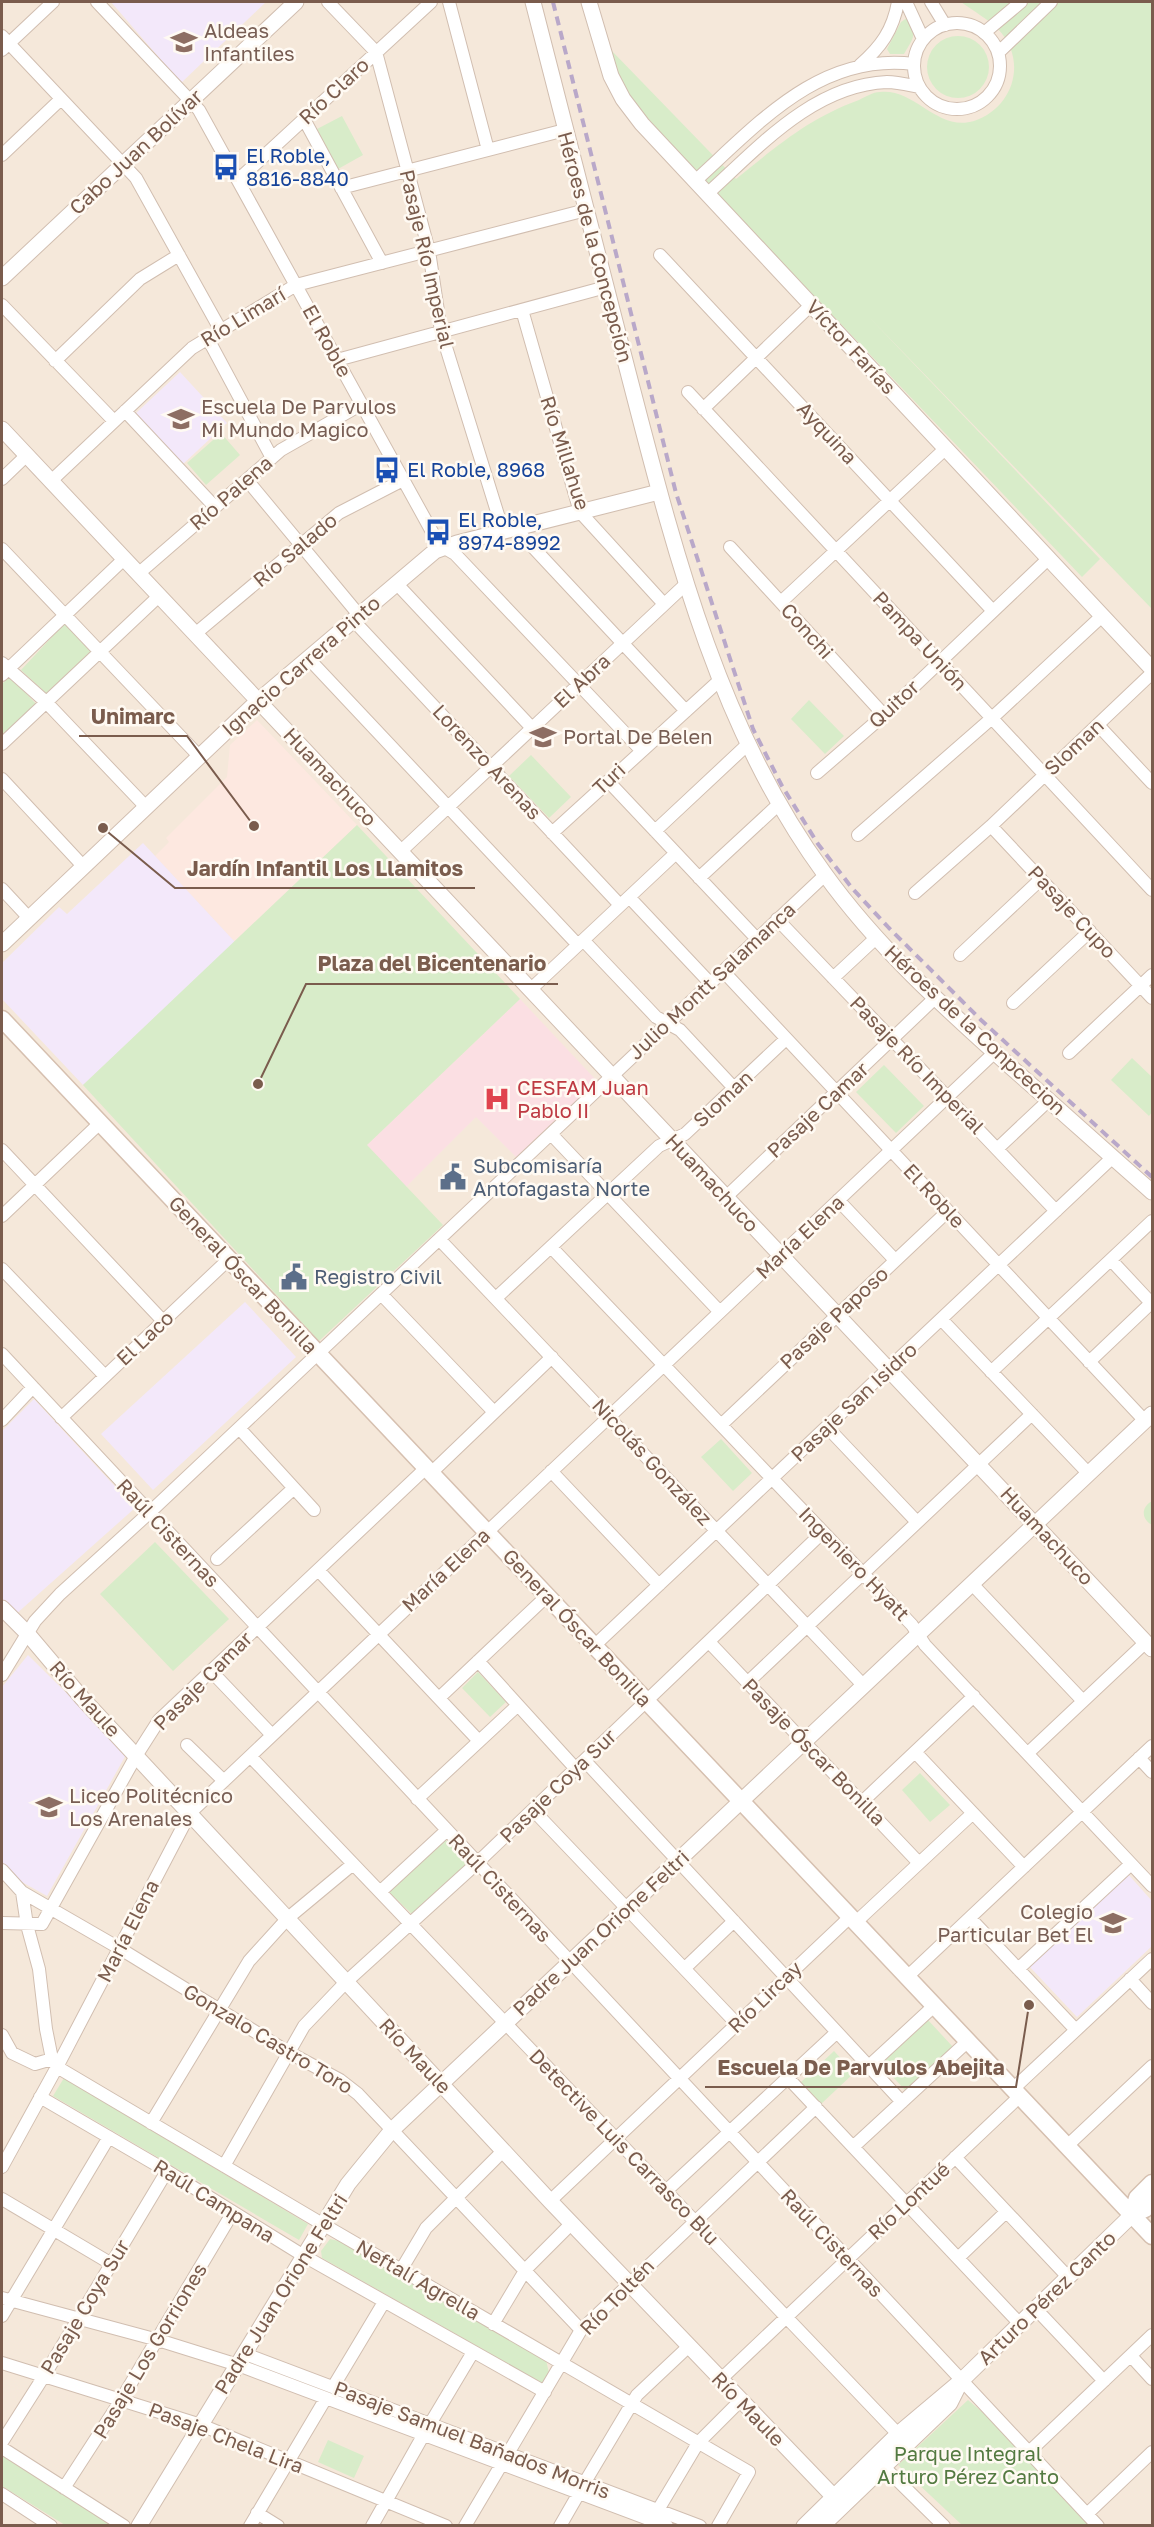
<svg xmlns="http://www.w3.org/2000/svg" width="1154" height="2527" viewBox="0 0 1154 2527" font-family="'Golos Text',sans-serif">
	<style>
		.residential { fill: #f5e8da }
		.commercial { fill: #fde8e0 }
		.education { fill: #f3e8fa }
		.medical { fill: #fbdfe3 }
		.green { fill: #d8ecc9 }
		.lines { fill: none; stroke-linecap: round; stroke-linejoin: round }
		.minor-casing { stroke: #d1beb0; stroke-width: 14 }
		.tertiary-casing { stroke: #d1beb0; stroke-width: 17 }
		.secondary-casing { stroke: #d6c0b0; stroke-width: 19 }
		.minor { stroke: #fff; stroke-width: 12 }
		.tertiary { stroke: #fff; stroke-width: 15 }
		.secondary { stroke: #fff; stroke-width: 16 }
		.rail { stroke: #b9a8c9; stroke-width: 4; stroke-dasharray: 9 6; stroke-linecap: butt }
		.labels { text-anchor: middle; stroke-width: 5; stroke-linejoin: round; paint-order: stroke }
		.education-label { font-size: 20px; fill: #785e54; stroke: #fffaf3; text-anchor: start }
		.street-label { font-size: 20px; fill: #7a5c4d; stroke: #fffaf3 }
		.transit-label { font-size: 20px; fill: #164399; stroke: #fffaf3; text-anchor: start }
		.health-label { font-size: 20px; fill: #be3a42; stroke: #fffaf3; text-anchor: start }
		.service-label { font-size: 20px; fill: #4e5e75; stroke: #fffaf3; text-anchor: start }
		.park-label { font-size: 20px; fill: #537a41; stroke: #fffaf3 }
		.leader { fill: none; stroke: #7a5c4d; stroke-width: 2 }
		.callout-dot { fill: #7a5c4d; stroke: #fffaf3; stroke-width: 2 }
		.callout-label { font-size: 21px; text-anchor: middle; font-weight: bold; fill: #7a5c4d; stroke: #fffaf3; stroke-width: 5; stroke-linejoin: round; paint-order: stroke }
	</style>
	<rect width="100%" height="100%" fill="#fdf6ec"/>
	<path class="residential" d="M2,2H1152V2525L2,2526Z"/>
	<path class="commercial" d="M257,720L357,825L235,942L155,856L169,842L166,838L227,777L230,745Z"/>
	<path class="education" d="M111,2H266L181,83Z
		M180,372L227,423L182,465L135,414Z
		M143,843L235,942L83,1085L2,999V963L59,907L67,914Z
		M245,1302L296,1357L153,1490L101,1434Z
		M34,1399L135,1508L15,1615L2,1601V1431Z
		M28,1655L127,1753L47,1896L13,1877L2,1862V1687Z
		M1127,1873L1152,1901V1946L1077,2017L1029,1966Z"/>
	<path class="medical" d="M520,999L597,1081L516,1157L476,1117L406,1187L367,1145Z"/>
	<path class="green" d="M961,2H1152V609L869,317L1100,559L1082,577L635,108L619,85L610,49L736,179C777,146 809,118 859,100C865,97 873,92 880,92C915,88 937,132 974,121C1014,108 1028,60 998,29C988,19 973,11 961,2Z
		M907,18C917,36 914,37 904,54H890L887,49L901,22Z
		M927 67a31 31 0 1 1 62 0a31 31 0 1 1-62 0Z
		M342,116L363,155L338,169L317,129Z
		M221,433L240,455L206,485L187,463Z
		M65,623L91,652L48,695L21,670Z
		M10,676L36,704L2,738V684Z
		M809,700L844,736L825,754L791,719Z
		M531,755L571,797L549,818L509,776Z
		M357,825L520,999L367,1145L443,1225L319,1341L83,1085Z
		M1132,1058L1152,1077V1112L1149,1116L1111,1080Z
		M884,1065L924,1106L896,1133L856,1092Z
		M721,1439L752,1473L733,1491L701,1457Z
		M1152,1501V1525C1141,1519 1141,1507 1152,1501Z
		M155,1542L229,1619L173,1671L100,1594Z
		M478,1672L506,1702L490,1717L462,1688Z
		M920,1773L950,1805L930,1822L902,1790Z
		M445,1839L467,1865L413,1915L389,1892Z
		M928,2020L953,2047L905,2090L880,2063Z
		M834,2051L854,2073L820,2105L800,2083Z
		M64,2078L308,2224L299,2240L53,2096Z
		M330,2239L339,2241L546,2360L549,2373L542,2383L322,2258L321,2251Z
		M968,2400L988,2417L1094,2525H962L898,2465Z
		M328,2440L364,2456L354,2478L318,2462Z
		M2,2454L115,2525H65L2,2486Z"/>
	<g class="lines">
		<g class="minor-casing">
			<path id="minor" d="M97,2L199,110L436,539L443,547L455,554L641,750
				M328,2L376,52L429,251L441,331L503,531
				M449,2L488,150
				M906,2L923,39
				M931,2L945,25
				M914 66a43 43 0 1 1 86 0a43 43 0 1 1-86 0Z
				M984,33L1021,2
				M2,36L136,178L220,329
				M2,50L53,2
				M998,53L1051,2
				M860,65C881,47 893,30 898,2
				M304,119L382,263
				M2,155L61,99
				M238,180L431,2
				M695,181C758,124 820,52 914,64
				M341,188L565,130
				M707,194C758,148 813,85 887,82C898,82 909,85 919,87
				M660,255L993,611
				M2,305L114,421
				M522,310L580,512L664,604
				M207,337L272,458
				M337,360L606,287
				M55,361L140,279L179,255
				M688,392L1152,890
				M703,409L811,305
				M125,411L215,507
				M2,479L27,455
				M247,480L359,615
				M51,481L192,348L296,285L586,210
				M515,528L686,711
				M730,547L884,715
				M2,549L199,756
				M138,574L281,450L362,404
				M396,583L532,728
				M781,602L945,449
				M353,620L620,905
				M195,634L339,513L403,480
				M308,658L578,945
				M2,663L46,702L146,807
				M2,675L124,559
				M1098,725L1152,783
				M2,744L159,596
				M817,773L884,715L1048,559
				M2,779L83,866
				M608,781L757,939
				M991,826L1152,998
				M655,831L748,744
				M552,833L721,679
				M858,835L992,718L1102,616
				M400,852L686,584
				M699,878L779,804
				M2,889L29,918
				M915,893L991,826L1152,673
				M629,897L710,983
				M777,919L1056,1211
				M583,940L656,1017L680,1030L734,1088
				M960,955L1041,879
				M723,971L1145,1421
				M833,978L877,937
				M530,990L676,853
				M1013,1003L1090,931
				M1069,1053L1152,975
				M551,1134L720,1312
				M997,1149L1049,1100
				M2,1150L163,1321
				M726,1197L935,998
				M838,1200L895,1260
				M2,1216L100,1123
				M439,1239L864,1686
				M551,1247L912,1625L925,1645L1152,1886
				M1111,1260L1152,1304
				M2,1269L105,1376
				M381,1294L494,1412
				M496,1298L659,1146L685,1134L786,1039
				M941,1319L1089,1474
				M2,1354L1098,2526
				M1089,1362L1151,1303
				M991,1372L1152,1221
				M61,1418L229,1259
				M2,1420L33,1387
				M721,1425L948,1211
				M827,1427L917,1522
				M239,1428L314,1510
				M551,1471L659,1585
				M431,1473L552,1357
				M217,1559L294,1488
				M318,1570L479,1741
				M972,1584L1083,1701
				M709,1642L919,1863
				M594,1646L1113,1157
				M478,1661L576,1769
				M211,1671L272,1735
				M2,1675L35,1621L60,1594L149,1513L825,875
				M748,1682L1032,1414
				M439,1698L547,1596
				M187,1745L224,1781
				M915,1752L1024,1867
				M1028,1753L1146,1642
				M250,1756L898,2434
				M1139,1758L1152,1772
				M585,1761L902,2102
				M417,1799L518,1705
				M862,1802L974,1696
				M533,1810L737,2024
				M2,1870L22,1892L119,1948L288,2052L340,2080L358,2094L581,2330
				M22,1892L27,1925L39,1969L46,2029L52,2059L57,2067L324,2225L749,2472L718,2526
				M380,1892L446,1831
				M970,1918L1076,2030
				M856,1922L973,1813
				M2,1923L42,1924L136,1756L159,1720L426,1468
				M685,1968L734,1921
				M1018,1969L1131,1864
				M907,1977L1152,1746
				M1130,1979L1152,2003
				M2,2035L12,2053L35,2064L52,2059
				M869,2066L934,2006
				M788,2078L1020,2324
				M1013,2089L1152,1959
				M40,2097L167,2171L304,2256L545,2392
				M151,2123L249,1961L288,1918L353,1864
				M1067,2146L1152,2066
				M853,2147L968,2041
				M955,2157L1068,2277
				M224,2166L304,2026L346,1982L477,1863L823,1532
				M2,2167L57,2067L190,1813L995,1052
				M666,2191L837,2032
				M2,2199L110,2263
				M550,2201L850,1917
				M958,2258L1006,2212
				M401,2270L426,2228L503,2151
				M2,2298L158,2340L238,2365L667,2526
				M1035,2308L1104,2381
				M2,2316L109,2137
				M493,2324L526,2269L571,2224
				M245,2354L700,2526
				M1131,2356L1152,2379
				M2,2363L201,2425L446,2526
				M720,2380L1020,2096
				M333,2387L384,2302
				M430,2424L473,2352
				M2,2442L44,2376L167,2171
				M2,2448L124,2526
				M1029,2452L1152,2335
				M884,2467L944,2526
				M585,2482L637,2395L688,2347
				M64,2488L121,2400L233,2212
				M2,2494L51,2526
				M658,2510L698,2443L740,2401
				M257,2513L278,2526
				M1087,2514L1152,2452
				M250,2526L326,2398
				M372,2526L424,2434
				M465,2526L581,2330L816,2107
				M560,2526L579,2493"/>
		</g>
		<g class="tertiary-casing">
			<path id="tertiary" d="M533,2C564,125 596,248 628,372C673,545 717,727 824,873C877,947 945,1008 1012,1068C1059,1109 1105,1151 1152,1192
				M589,2L611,76L623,99L642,124L1152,669
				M2,278L296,2
				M2,429L1152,1649
				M2,944L258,701L435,551L457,543L659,492
				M2,1608L27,1633L82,1698L550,2201L834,2497
				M139,2526L348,2184L392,2130L1152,1414
				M804,2526L898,2434L961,2381L1132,2215
				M822,2526L950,2403L958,2387"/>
		</g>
		<g class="secondary-casing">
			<path id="secondary" d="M2,1019L1152,2236
				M1132,2215L1137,2198L1152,2183
				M1132,2215L1145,2209L1152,2202"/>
		</g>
		<use href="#minor" class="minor"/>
		<use href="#tertiary" class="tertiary"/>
		<use href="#secondary" class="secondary"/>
		<path class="rail" d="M553,2L676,493L753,729L782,786L818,844L852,888L889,928L981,1020L1152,1177"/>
	</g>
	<defs>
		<g id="school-bare" transform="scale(2.07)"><path d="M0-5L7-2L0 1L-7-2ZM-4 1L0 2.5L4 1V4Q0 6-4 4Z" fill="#8d6e63" stroke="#fffaf3" stroke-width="2.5" paint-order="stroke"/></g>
		<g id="bus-bare" transform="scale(2.07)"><path d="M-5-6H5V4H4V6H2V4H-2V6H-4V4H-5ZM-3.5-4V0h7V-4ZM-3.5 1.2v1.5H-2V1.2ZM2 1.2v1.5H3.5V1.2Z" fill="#1a4fb4" stroke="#fffaf3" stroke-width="2.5" paint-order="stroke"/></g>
		<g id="hospital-bare" transform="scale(2.07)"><path d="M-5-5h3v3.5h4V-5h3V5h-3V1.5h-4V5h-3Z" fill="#e0444e" stroke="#fffaf3" stroke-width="2.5" paint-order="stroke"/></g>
		<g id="civic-bare" transform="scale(2.07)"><path d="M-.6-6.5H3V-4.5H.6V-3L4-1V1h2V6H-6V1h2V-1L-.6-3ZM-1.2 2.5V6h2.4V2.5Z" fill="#5c6f8a" stroke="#fffaf3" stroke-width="2.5" paint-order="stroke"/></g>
	</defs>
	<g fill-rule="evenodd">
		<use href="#school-bare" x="184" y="42"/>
		<use href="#bus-bare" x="226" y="167"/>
		<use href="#school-bare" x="181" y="419"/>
		<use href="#bus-bare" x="387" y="470"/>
		<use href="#bus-bare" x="438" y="532"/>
		<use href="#school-bare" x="543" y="737"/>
		<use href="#hospital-bare" x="497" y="1099"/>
		<use href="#civic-bare" x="453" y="1177"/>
		<use href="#civic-bare" x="294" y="1277"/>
		<use href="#school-bare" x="49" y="1807"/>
		<use href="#school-bare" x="1113" y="1923"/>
	</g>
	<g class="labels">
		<g class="education-label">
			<text x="204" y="38">Aldeas<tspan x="204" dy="23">Infantiles</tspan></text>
			<text x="201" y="414">Escuela De Parvulos<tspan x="201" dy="23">Mi Mundo Magico</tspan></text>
			<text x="563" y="744">Portal De Belen</text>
			<text x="69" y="1803">Liceo Politécnico<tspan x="69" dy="23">Los Arenales</tspan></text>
			<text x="1093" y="1919" text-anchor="end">Colegio<tspan x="1093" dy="23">Particular Bet El</tspan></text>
		</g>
		<g class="street-label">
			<text transform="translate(334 91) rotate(-43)" y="7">Río Claro</text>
			<text transform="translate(136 152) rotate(-43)" y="7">Cabo Juan Bolívar</text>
			<text transform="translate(595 247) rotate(75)" y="7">Héroes de la Concepción</text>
			<text transform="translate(427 259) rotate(77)" y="7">Pasaje Río Imperial</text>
			<text transform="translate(243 317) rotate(-31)" y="7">Río Limarí</text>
			<text transform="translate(327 341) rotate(61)" y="7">El Roble</text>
			<text transform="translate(851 347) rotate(47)" y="7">Víctor Farías</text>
			<text transform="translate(827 433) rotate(47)" y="7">Ayquina</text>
			<text transform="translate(565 453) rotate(72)" y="7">Río Millahue</text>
			<text transform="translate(231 493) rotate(-41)" y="7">Río Palena</text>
			<text transform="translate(295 550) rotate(-40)" y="7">Río Salado</text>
			<text transform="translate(807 631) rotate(48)" y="7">Conchi</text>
			<text transform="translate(920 641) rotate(47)" y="7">Pampa Unión</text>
			<text transform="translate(301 666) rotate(-41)" y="7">Ignacio Carrera Pinto</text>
			<text transform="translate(582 681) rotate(-43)" y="7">El Abra</text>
			<text transform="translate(894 704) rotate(-43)" y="7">Quitor</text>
			<text transform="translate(1074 747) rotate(-43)" y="7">Sloman</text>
			<text transform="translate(487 762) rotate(47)" y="7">Lorenzo Arenas</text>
			<text transform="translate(330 777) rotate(47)" y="7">Huamachuco</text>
			<text transform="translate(609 779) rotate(-43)" y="7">Turi</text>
			<text transform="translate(1072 912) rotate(47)" y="7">Pasaje Cupo</text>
			<text transform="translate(712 981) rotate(-43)" y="7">Julio Montt Salamanca</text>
			<text transform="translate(975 1030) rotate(43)" y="7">Héroes de la Conpcecion</text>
			<text transform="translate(917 1065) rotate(46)" y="7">Pasaje Río Imperial</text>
			<text transform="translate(723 1099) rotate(-43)" y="7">Sloman</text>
			<text transform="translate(818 1110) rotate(-43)" y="7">Pasaje Camar</text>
			<text transform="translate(712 1183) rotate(47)" y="7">Huamachuco</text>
			<text transform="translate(934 1196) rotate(47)" y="7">El Roble</text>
			<text transform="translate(800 1237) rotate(-43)" y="7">María Elena</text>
			<text transform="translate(243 1275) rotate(47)" y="7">General Óscar Bonilla</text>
			<text transform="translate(834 1318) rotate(-43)" y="7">Pasaje Paposo</text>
			<text transform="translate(145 1338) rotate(-43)" y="7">El Laco</text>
			<text transform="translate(854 1402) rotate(-43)" y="7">Pasaje San Isidro</text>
			<text transform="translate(652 1462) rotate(47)" y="7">Nicolás González</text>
			<text transform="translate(168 1533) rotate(47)" y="7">Raúl Cisternas</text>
			<text transform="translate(1047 1536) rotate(47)" y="7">Huamachuco</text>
			<text transform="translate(854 1564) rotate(46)" y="7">Ingeniero Hyatt</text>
			<text transform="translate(446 1570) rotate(-43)" y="7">María Elena</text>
			<text transform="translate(577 1628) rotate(47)" y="7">General Óscar Bonilla</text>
			<text transform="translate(203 1681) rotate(-45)" y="7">Pasaje Camar</text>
			<text transform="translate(85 1699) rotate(48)" y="7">Río Maule</text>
			<text transform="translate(814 1752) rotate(46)" y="7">Pasaje Óscar Bonilla</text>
			<text transform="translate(558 1786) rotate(-44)" y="7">Pasaje Coya Sur</text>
			<text transform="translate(500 1888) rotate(47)" y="7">Raúl Cisternas</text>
			<text transform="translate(128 1931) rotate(-63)" y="7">María Elena</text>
			<text transform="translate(601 1933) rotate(-43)" y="7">Padre Juan Orione Feltri</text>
			<text transform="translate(765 1997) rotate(-44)" y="7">Río Lircay</text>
			<text transform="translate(268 2039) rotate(31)" y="7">Gonzalo Castro Toro</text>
			<text transform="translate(415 2056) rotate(47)" y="7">Río Maule</text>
			<text transform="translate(624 2147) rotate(46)" y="7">Detective Luis Carrasco Blu</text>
			<text transform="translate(214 2201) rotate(32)" y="7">Raúl Campana</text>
			<text transform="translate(909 2201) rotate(-43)" y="7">Río Lontué</text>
			<text transform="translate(832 2243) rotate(47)" y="7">Raúl Cisternas</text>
			<text transform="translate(418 2280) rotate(30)" y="7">Neftalí Agrella</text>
			<text transform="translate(281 2294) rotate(-58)" y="7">Padre Juan Orione Feltri</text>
			<text transform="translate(617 2297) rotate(-46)" y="7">Río Toltén</text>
			<text transform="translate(1047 2298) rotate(-44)" y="7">Arturo Pérez Canto</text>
			<text transform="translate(85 2307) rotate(-59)" y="7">Pasaje Coya Sur</text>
			<text transform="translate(150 2351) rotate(-59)" y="7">Pasaje Los Gorriones</text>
			<text transform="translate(748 2409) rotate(46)" y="7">Río Maule</text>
			<text transform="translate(226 2438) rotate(21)" y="7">Pasaje Chela Lira</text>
			<text transform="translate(472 2440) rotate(21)" y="7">Pasaje Samuel Bañados Morris</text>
		</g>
		<g class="transit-label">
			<text x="246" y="163">El Roble,<tspan x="246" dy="23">8816-8840</tspan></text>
			<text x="407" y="477">El Roble, 8968</text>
			<text x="458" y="527">El Roble,<tspan x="458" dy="23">8974-8992</tspan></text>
		</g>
		<g class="health-label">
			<text x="517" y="1095">CESFAM Juan<tspan x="517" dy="23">Pablo II</tspan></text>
		</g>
		<g class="service-label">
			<text x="473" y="1173">Subcomisaría<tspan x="473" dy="23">Antofagasta Norte</tspan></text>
			<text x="314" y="1284">Registro Civil</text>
		</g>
		<g class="park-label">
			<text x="968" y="2461">Parque Integral<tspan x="968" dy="23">Arturo Pérez Canto</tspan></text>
		</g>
	</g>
	<path class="leader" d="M254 826L187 736H79M103 828L175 888H475M258 1084L306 984H558M1029 2005L1016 2087H705"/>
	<g class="callout-dot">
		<circle cx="254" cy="826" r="6"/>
		<circle cx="103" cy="828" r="6"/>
		<circle cx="258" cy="1084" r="6"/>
		<circle cx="1029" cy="2005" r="6"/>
	</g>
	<g class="callout-label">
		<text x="133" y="724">Unimarc</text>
		<text x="325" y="876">Jardín Infantil Los Llamitos</text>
		<text x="432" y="971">Plaza del Bicentenario</text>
		<text x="861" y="2075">Escuela De Parvulos Abejita</text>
	</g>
	<rect width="1154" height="2527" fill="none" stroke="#7a5c4d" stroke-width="6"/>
</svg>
